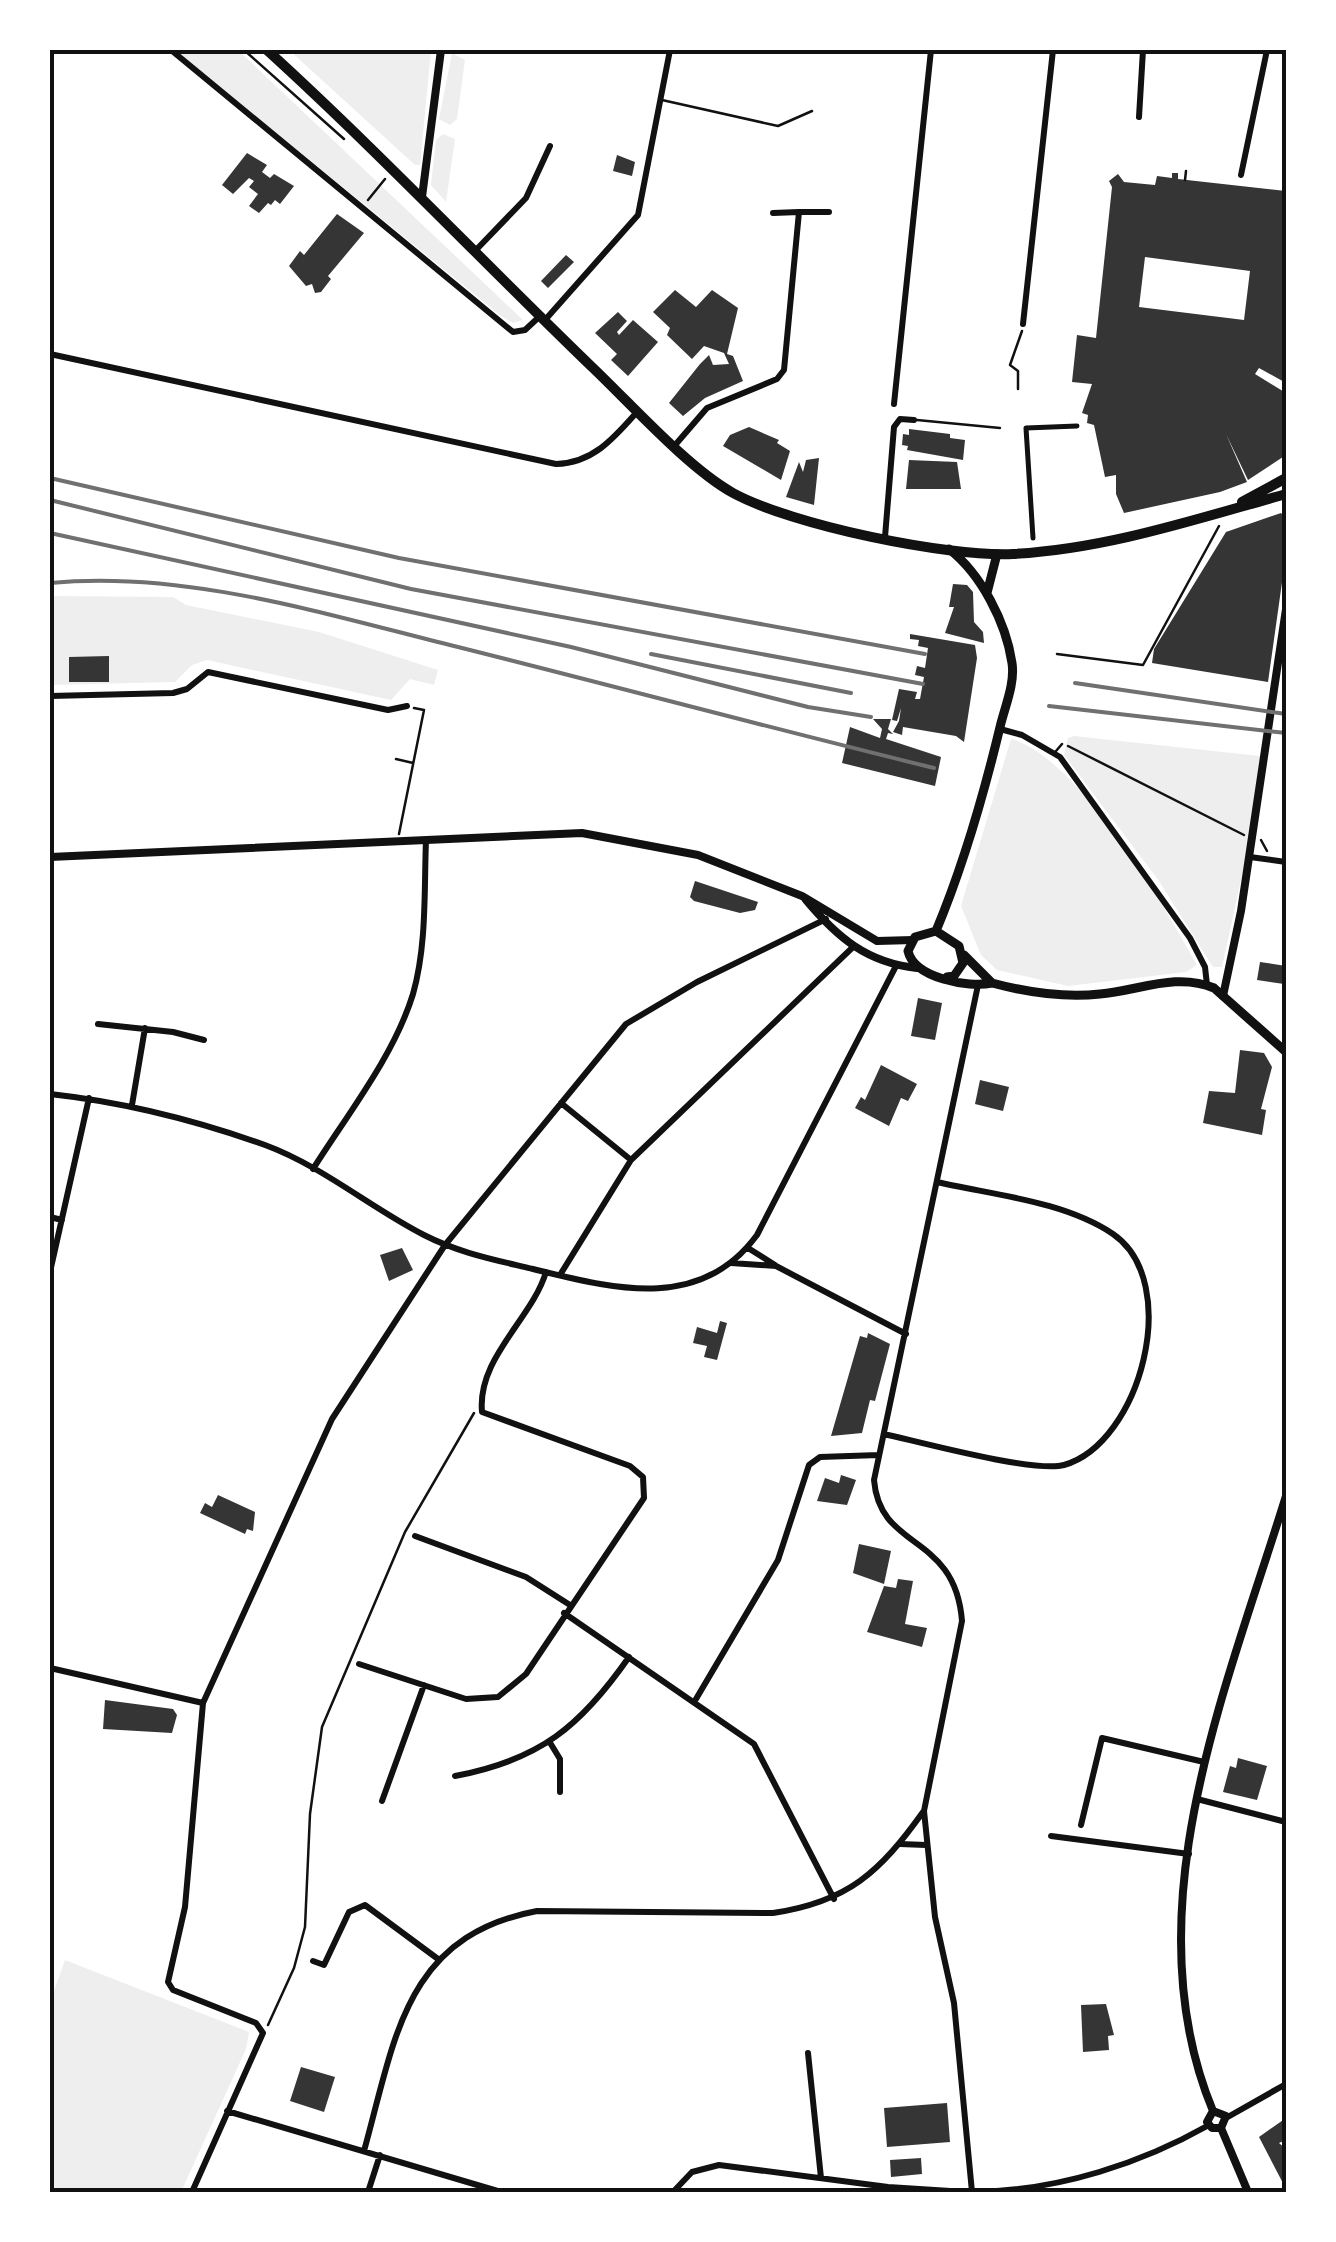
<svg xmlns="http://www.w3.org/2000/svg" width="1336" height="2242" viewBox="0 0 1336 2242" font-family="Inter,sans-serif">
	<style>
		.green { fill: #eee }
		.building { fill: #353535; fill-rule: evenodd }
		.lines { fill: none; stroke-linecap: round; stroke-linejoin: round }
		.path { stroke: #111; stroke-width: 2.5 }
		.service { stroke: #111; stroke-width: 2.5 }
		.pedestrian { stroke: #111; stroke-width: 5 }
		.minor { stroke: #111; stroke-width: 6 }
		.tertiary { stroke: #111; stroke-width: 8 }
		.secondary { stroke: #111; stroke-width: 9 }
		.primary { stroke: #111; stroke-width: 10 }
		.rail { stroke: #707070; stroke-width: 4 }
		.neatline { fill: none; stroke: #111; stroke-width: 4 }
	</style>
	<rect width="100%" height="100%" fill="#fff"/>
	<path class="green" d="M175,50H238L523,320L513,323L501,316Z
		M289,50H431L420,165H415Z
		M452,53L465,60L457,119L450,125L439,119Z
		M443,134L455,139L446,202L431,185L436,140Z
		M51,596L173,597L186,605L319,632L438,670L434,685L410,679L391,700L207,660L192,665L175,682L50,685Z
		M1074,736L1260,756L1250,838L1222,967H1213L1159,881L1064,755L1068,738Z
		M1011,739C1079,758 1163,904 1197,965L1186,972L1068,986L997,970L981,955L961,906Z
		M65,1960L249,2032L246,2049L181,2192H50V2002Z"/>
	<path class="building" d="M247,153L267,165L262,172L270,178L274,174L294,186L280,204L275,200L271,205L268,203L259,213L249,206L258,194L249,187L254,181L249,178L233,194L222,185Z
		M617,155L635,162L632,176L613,171Z
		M1172,173H1178V179L1286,191V383L1259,368L1255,374L1286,393V455L1248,480L1226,434L1247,482L1220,492L1124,513L1116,494V475L1105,477L1094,425L1087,423L1088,415L1082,413L1092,384L1072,382L1077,335L1096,338L1112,187L1109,181L1118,174L1124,182L1155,185L1157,176L1172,178ZM1145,257L1250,271L1244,320L1139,307Z
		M337,214L364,233L328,276L331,279L321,292L315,293L312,284L306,286L289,266L300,251L304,255Z
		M566,255L574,262L548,288L541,281Z
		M675,290L696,307L712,290L738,308L727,354L733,356L743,381L705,398L683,416L669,403L700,364L709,355L713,365L729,364L724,353L704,346L692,359L667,335L670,328L653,312Z
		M618,312L627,321L617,332L619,335L633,320L658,342L628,376L611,360L617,354L595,333Z
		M749,427L779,440L777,443L790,451L781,480L723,446L730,435Z
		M909,429L950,434V438L965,440L963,460L907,450L908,446L902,445L903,434L909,435Z
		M819,458L814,505L786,497L799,462L803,472L806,460Z
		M909,460L957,462L961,489H906Z
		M1281,513L1286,518V554L1268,682L1152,663L1154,649L1226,532Z
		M953,584L967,585L973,592L974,622L983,632L984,643L945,633L954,607H949Z
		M910,634L975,645L977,658L964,742L956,736L903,727L902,735L893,732L899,721L901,708L897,721L892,720L899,689L917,692L915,699H920L924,677L915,675L917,666L925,668L928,648L918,646L919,640L910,639Z
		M109,656V682H69V657Z
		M873,719H891L888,729L893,734L888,733L886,739L941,757L935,786L842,763L850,727L880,738L882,729Z
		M695,881L758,902L755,910L740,913L694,901L690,897Z
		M1260,962L1286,966L1284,984L1257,980Z
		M918,998L942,1003L935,1040L911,1036Z
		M1240,1050L1264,1053L1272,1067L1261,1109L1266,1110L1262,1135L1203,1123L1209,1091L1235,1093Z
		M881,1065L917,1084L908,1101L901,1098L889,1126L855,1108L861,1097L865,1100Z
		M980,1080L1009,1087L1003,1111L975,1104Z
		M402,1248L413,1270L389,1281L380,1255Z
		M720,1321L727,1323L717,1360L704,1357L707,1346L693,1343L697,1327L717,1333Z
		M868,1333L890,1344L875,1401L870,1400L862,1433L831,1436L860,1336L867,1338Z
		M841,1475L856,1480L847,1505L817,1501L825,1478L839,1483Z
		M218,1495L255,1512L253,1531L247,1529L245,1534L200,1513L205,1503L212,1507Z
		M859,1544L891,1551L884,1584L853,1573Z
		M898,1579L913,1581L905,1624L927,1628L922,1647L867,1632L884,1586L896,1588Z
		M105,1700L173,1709L177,1715L172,1733L103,1729Z
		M1238,1758L1267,1766L1257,1800L1223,1792L1230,1766L1236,1768Z
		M1106,2004L1114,2035L1108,2036L1109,2050L1083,2052L1081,2005Z
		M301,2067L335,2077L324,2112L290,2101Z
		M947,2103L950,2142L887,2147L884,2108Z
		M1286,2118V2140L1279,2143L1286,2149V2189L1259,2137Z
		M921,2158L922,2174L891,2177L890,2160Z"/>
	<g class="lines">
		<path class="path" d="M244,50L344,139
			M1185,180L1186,171
			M368,200L385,179
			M1018,389V371L1010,365L1022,331
			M1057,654L1143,665L1219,526
			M1068,746L1244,835
			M396,759L413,763
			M399,834L424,710L414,708
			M1261,840L1267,851
			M268,2025L294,1968L305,1927L310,1814L322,1727L405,1532L474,1413"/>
		<path class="service" d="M662,100L778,126L812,111
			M917,420L1000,428
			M1056,751L1062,744"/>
		<path class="pedestrian" d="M1033,538L1026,428L1077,426"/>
		<path class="minor" d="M171,50L513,332L525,330L539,317
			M1139,117L1143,50
			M1241,175L1267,50
			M799,212H829
			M475,251L526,198L550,146
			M545,320L638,215L670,50
			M1023,324L1053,50
			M50,354L556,464C593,463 614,438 637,412
			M894,404L931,50
			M676,444L707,408L777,379L784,370L799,212L773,213
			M885,537L894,427L900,419L914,420
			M50,696L173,693L187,689L208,672L388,710L407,706
			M1000,729L1022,735L1060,757L1190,938L1205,967L1207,985
			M1250,857L1286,862
			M98,1024L173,1032L204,1040
			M50,1094C123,1102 195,1120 265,1145C322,1166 371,1208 424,1235C459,1253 496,1260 533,1269C612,1288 700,1313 757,1235L896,966
			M561,1103L631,1160
			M132,1105L145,1028
			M313,1169C347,1115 394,1056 413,994C427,945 424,890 426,840
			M50,1217L62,1220
			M748,1248L775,1265
			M731,1263L776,1266L906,1334
			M50,1272L89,1098
			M560,1275L631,1160L852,948
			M884,1434C920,1442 1034,1473 1064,1465C1141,1443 1183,1282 1113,1234C1064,1201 993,1195 937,1182
			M415,1536L526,1577L570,1605
			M564,1613L754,1744L834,1899
			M359,1664L466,1699L498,1697L526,1674L644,1498L643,1477L630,1466L482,1412C477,1358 532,1319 546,1272
			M50,1668L203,1703
			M696,1699L778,1560L809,1465L820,1457L879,1455
			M549,1741L560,1759V1792
			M455,1776C540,1760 581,1726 629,1657
			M1197,1799L1286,1822
			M382,1801L424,1685
			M1081,1825L1102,1738L1204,1762
			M1051,1836L1189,1854
			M900,1844L926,1845
			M313,1961L324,1965L349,1912L365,1905L438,1959
			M808,2053L821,2178
			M227,2111L501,2192
			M1226,2118L1286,2084
			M364,2151C395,2040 404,1936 537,1911L773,1913C848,1902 880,1872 923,1812
			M192,2192L263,2033L256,2023L173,1990L168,1982L185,1907L203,1703L332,1419L445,1245L626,1024L697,982L826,919
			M368,2192L380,2155
			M673,2192L692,2172L719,2165L888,2187L966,2192
			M972,2192L954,2003L935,1917L924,1811L962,1621C955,1532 880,1552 874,1480L978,985
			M981,2192C1061,2189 1140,2164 1209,2125"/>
		<path class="tertiary" d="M422,197L441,50
			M50,857L582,833L698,855L802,896L877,941L913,940
			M806,900C837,937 867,963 917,968
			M1223,996L1241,911L1286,609
			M1213,2111L1226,2116L1221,2128L1248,2192
			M1221,2128H1212L1207,2122L1213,2111C1130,1912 1227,1687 1286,1496"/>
		<path class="secondary" d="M987,593L997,554
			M936,931C964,864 984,794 1001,723C1006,704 1015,682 1012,663C1006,622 981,574 949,549
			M964,955L992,983
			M947,977L954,976L963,963L959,946L936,931L915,937L908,951C914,978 968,988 992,983C1026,992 1064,998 1100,994C1138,991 1176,972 1214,988L1286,1052"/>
		<path class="primary" d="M267,50C379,152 483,262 592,367C631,404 688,468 733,493C792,525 946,557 1013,554C1107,549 1196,519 1286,494
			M1242,502L1286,478"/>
		<path class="rail" d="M50,478L399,558L925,654
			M50,500L411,589L923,684
			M50,533L571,647L808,707L871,717
			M50,583C185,570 324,614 454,646C614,686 774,729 934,768
			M651,654L851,693
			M1075,683L1286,714
			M1049,706L1286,733"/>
	</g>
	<rect width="1336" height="2242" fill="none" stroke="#ffffff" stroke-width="105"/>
	<rect x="52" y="52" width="1232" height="2138" class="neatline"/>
</svg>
